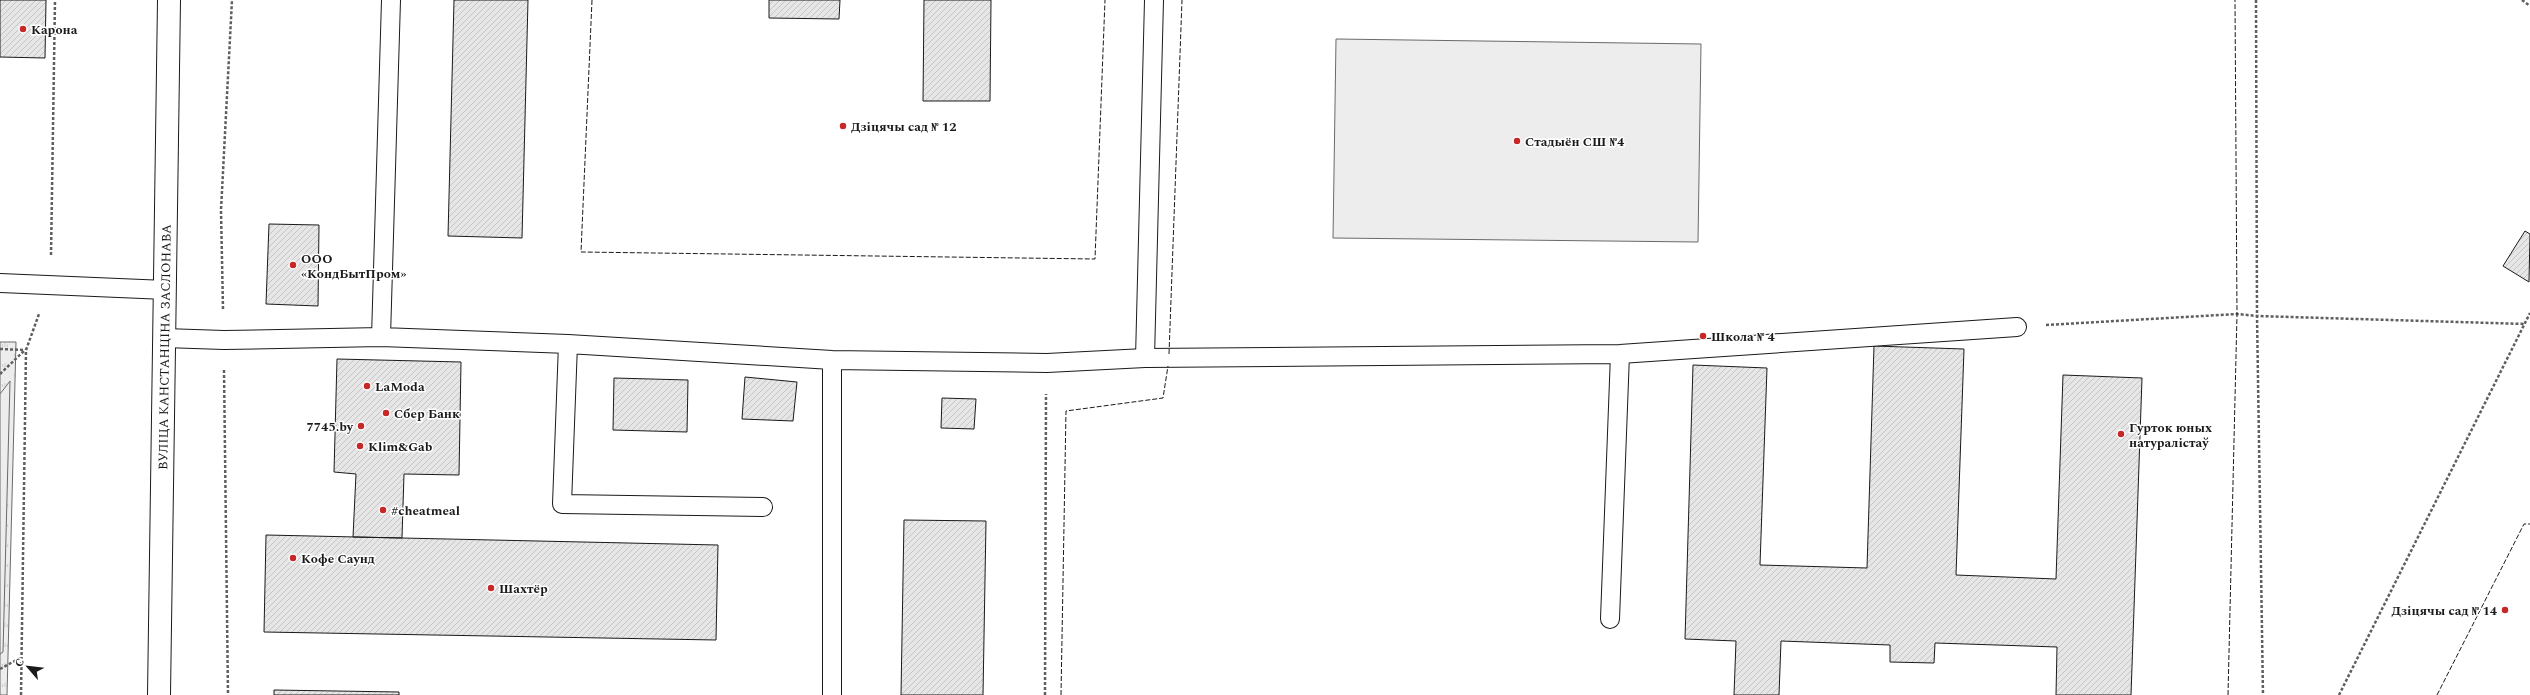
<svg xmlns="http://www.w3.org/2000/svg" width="2530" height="695" viewBox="0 0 2530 695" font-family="Spectral,serif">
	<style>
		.park { fill: url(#park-tufts); stroke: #6a6a6a }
		.pitch { fill: #ededed; stroke: #6a6a6a }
		.building { fill: url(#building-hatch); stroke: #1a1a1a }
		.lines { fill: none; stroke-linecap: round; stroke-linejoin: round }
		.lane-casing { stroke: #1a1a1a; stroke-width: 20 }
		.secondary-casing { stroke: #1a1a1a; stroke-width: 24 }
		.path { stroke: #5f5f5f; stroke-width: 2.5; stroke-dasharray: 3 2; stroke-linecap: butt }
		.lane { stroke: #fff; stroke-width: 18 }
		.secondary { stroke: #fff; stroke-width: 22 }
		.fence { stroke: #1a1a1a; stroke-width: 1; stroke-dasharray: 5 2; stroke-linecap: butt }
		.poi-dot { fill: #c62828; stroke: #fff; stroke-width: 1.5 }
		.labels { text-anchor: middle; stroke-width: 3; stroke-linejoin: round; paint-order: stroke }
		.poi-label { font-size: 13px; font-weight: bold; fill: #1a1a1a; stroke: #fff; text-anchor: start }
		.street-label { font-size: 13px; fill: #1a1a1a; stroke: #fff }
	</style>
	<defs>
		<pattern id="park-tufts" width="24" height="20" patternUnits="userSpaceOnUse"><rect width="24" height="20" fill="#ededed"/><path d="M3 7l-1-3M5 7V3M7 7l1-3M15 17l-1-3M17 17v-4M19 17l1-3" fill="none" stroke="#cbcbcb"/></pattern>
		<pattern id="building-hatch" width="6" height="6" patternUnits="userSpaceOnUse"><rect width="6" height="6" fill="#e6e6e6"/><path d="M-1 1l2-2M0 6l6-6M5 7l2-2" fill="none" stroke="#c5c5c5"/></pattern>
	</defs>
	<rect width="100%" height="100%" fill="#fff"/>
	<path class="park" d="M0,342H16L7,695H0Z"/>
	<path class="pitch" d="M1336,39L1701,44L1698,242L1333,238Z
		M10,381L3,652L0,654V394Z"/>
	<path class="building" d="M0,0H46L45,58L0,57Z
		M454,0H528L522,238L448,236Z
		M769,0H840L839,19L769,18Z
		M924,0H991L990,101H923Z
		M269,224L319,225L318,306L266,304Z
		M2525,231L2530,234L2529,282L2503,266Z
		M1874,346L1964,349L1956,575L2056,579L2063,375L2142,378L2131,695H2056L2057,647L1935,643L1934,663L1890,662V645L1781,641L1779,695H1734L1736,641L1685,639L1693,365L1767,368L1760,565L1867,568Z
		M337,359L461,362L459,475L404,474L402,538L353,537L356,474L334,472Z
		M745,377L797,382L793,421L742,419Z
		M614,378L688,380L687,432L613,430Z
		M942,398L976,399L974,429L941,428Z
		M904,520L986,521L983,695H901Z
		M266,535L718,545L716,640L264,632Z
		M274,690L399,692V695H274Z"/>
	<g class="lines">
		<g class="lane-casing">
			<path id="lane" d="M0,283L166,290
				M381,337L391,0
				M164,338L224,340L381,337L568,344L832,360L1047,363L1145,358L1620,354L2017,327
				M568,344L562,504L763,507
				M1145,358L1154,0
				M832,360V695
				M1610,619L1620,354"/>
		</g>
		<g class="secondary-casing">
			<g id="secondary">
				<path id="s1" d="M159,695L169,0"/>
			</g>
		</g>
		<path class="path" d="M2256,0L2257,316L2263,695
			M2522,0L2530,6
			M51,255L55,0
			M223,309L221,210L232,0
			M2046,325L2237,314L2257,316L2525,324
			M0,349L25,350
			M224,370L228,695
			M0,374L25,350
			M0,669L22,657
			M21,695L26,350L39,314
			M1045,695L1046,394
			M2339,695L2530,313"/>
		<use href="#lane" class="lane"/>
		<use href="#secondary" class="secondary"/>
		<path class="fence" d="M592,0L581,252L1095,259L1105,0
			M1169,354L1182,0
			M1061,695L1066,411L1163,398L1168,366
			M2228,695L2237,314L2235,0
			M2437,695L2524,524H2530"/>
	</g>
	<g class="poi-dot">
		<circle cx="23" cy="29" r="4"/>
		<circle cx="843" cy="126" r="4"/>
		<circle cx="1517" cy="141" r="4"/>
		<circle cx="293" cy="265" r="4"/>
		<circle cx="1703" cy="336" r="4"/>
		<circle cx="367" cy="386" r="4"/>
		<circle cx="386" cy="413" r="4"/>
		<circle cx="361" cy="426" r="4"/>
		<circle cx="2121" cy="434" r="4"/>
		<circle cx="360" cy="446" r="4"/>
		<circle cx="383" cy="510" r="4"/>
		<circle cx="293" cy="558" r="4"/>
		<circle cx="491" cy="588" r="4"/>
		<circle cx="2505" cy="610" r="4"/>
	</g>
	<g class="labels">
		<g class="poi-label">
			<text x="31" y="34">Карона</text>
			<text x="851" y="131">Дзіцячы сад № 12</text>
			<text x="1525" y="146">Стадыён СШ №4</text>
			<text x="301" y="263">ООО<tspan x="301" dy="15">«КондБытПром»</tspan></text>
			<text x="1711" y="341">Школа № 4</text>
			<text x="375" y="391">LaModa</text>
			<text x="394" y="418">Сбер Банк</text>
			<text x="353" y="431" text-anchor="end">7745.by</text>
			<text x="2129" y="432">Гурток юных<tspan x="2129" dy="15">натуралістаў</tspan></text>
			<text x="368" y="451">Klim&amp;Gab</text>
			<text x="391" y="515">#cheatmeal</text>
			<text x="301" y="563">Кофе Саунд</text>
			<text x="499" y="593">Шахтёр</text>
			<text x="2497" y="615" text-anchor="end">Дзіцячы сад № 14</text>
		</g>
		<g class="street-label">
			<text dy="5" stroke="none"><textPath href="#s1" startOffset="348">ВУЛІЦА КАНСТАНЦІНА ЗАСЛОНАВА</textPath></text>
		</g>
	</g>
	<g transform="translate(28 667) rotate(298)" stroke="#ffffff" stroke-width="3" paint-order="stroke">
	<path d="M0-3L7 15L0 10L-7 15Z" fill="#1a1a1a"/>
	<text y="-6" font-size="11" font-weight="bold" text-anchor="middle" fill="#1a1a1a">С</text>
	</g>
</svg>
